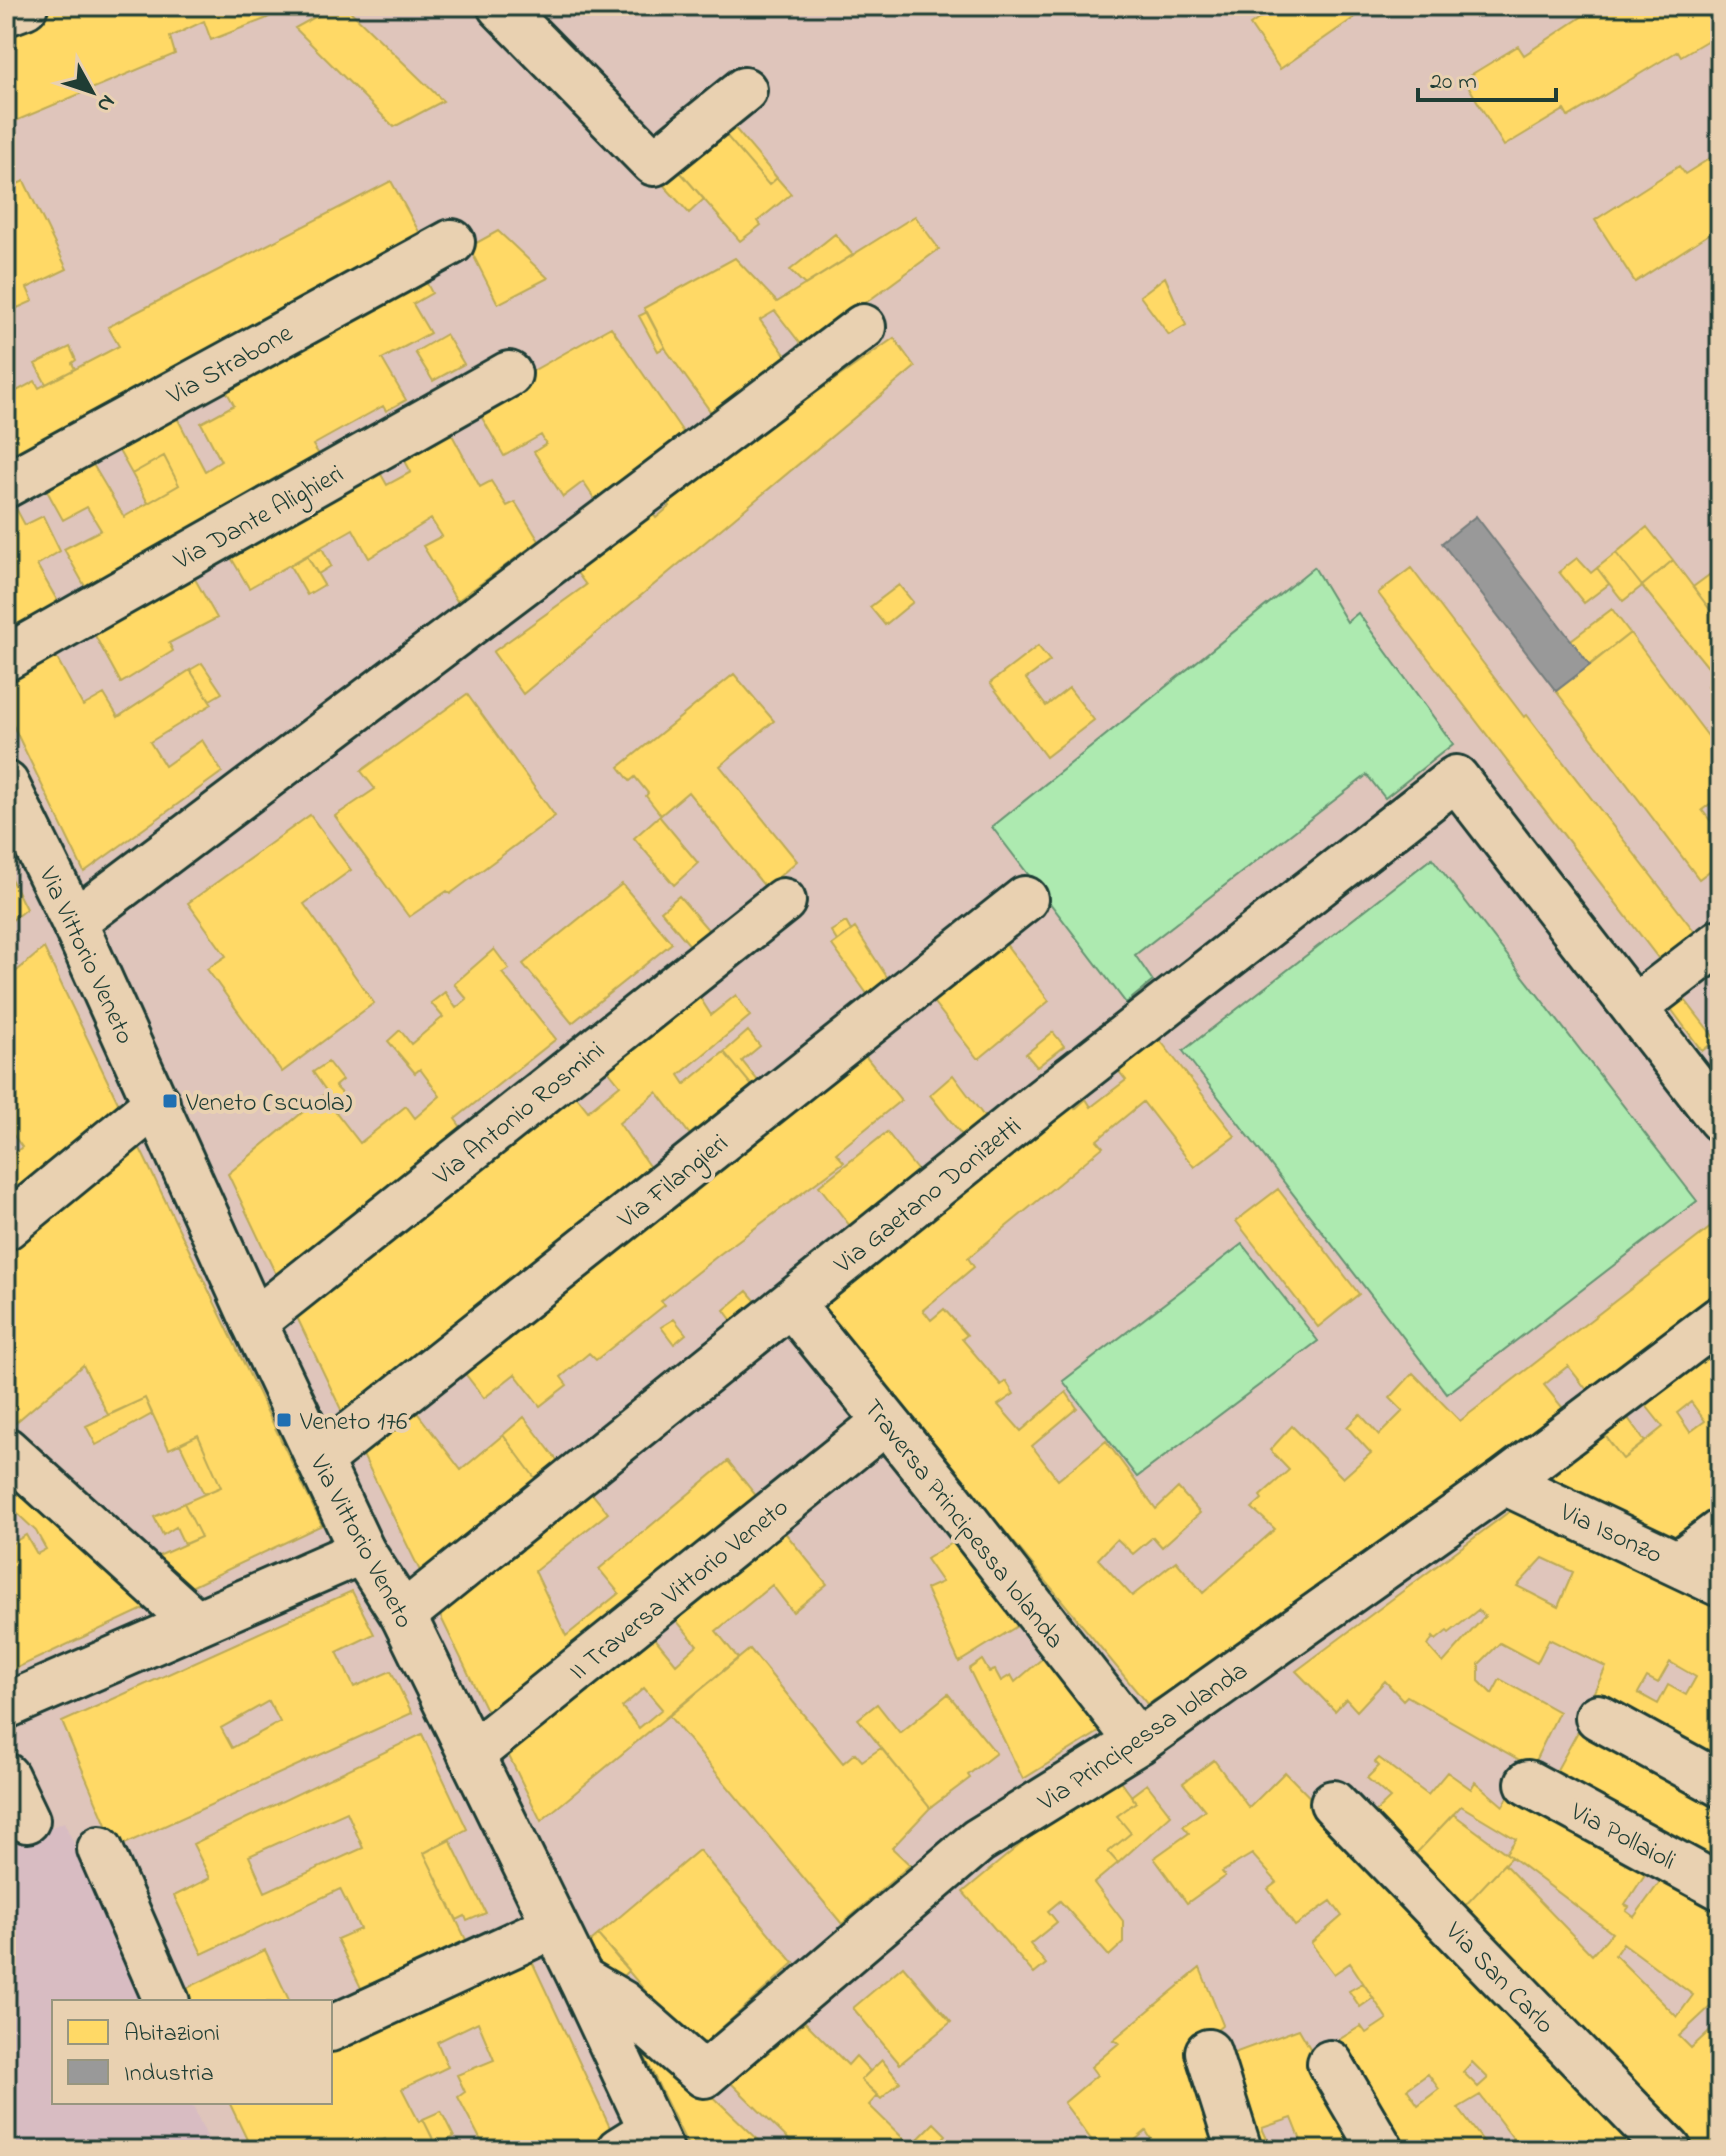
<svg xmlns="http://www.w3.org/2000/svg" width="1726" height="2156" viewBox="0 0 1726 2156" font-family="'Indie Flower',sans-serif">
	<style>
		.built { fill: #d8bcc2 }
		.green { fill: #adeab0; stroke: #669472; stroke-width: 2 }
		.homes { fill: #ffd966; stroke: #bcaa57; stroke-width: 2; fill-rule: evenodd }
		.industry { fill: #999; stroke: #747d7b; stroke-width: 2 }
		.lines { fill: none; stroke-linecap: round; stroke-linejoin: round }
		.minor-casing { stroke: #1f3d34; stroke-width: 50 }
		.tertiary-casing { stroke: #1f3d34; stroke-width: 50 }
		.minor { stroke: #e9d1b1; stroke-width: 44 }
		.tertiary { stroke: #e9d1b1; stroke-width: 44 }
		.poi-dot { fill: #1f6fb2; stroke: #e9d1b1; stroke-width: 3 }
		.labels { text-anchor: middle; stroke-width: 8; stroke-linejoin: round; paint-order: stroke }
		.street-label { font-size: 26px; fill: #1f3d34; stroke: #e9d1b1 }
		.poi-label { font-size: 26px; fill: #1f3d34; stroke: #e9d1b1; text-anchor: start }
	</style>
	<rect width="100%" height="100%" fill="#dfc5bb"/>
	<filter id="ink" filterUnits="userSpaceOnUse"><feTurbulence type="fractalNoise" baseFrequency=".0125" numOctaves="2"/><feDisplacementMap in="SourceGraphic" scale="16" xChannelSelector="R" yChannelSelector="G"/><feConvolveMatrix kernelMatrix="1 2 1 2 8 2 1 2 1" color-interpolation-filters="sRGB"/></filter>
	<g filter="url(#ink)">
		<path class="built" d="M64,1822L146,2002H54V2102H191L213,2150H6V1846Z"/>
		<path class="green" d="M1314,567L1347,622L1358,613L1453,744L1385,798L1367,775L1135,955L1153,981L1126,1003L992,827Z
			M1432,858L1697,1201L1447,1394L1183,1051Z
			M1242,1244L1318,1341L1137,1477L1063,1381Z"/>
		<path class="homes" d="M48,6H289L265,19L211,40L204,21L170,37L175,54L6,125V22Z
			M335,6H345L443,101L394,127L295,28Z
			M1278,6H1371L1280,69L1250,25Z
			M1598,6H1711L1720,20V33L1681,56L1678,51L1568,117L1564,110L1504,146L1464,79L1518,46L1524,55Z
			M728,120L777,178L769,185L718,126Z
			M718,126L769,185L777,178L791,194L758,221L761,225L740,241L674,165Z
			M1720,152V227L1635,282L1595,220L1679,166L1685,174Z
			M674,165L704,199L689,213L658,179Z
			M24,181L67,269L27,288L33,301L6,313V189Z
			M391,181L423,239L6,467V382L13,393L35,381L39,388L119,346L108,327Z
			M915,216L939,249L804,348L775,311L760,320L789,360L713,415L667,351L644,308L735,258L777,302Z
			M498,231L548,278L498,304L469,247Z
			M835,234L853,255L805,285L790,270Z
			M422,274L432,293L413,304L430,333L382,359L406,400L386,411L383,406L313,445L323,461L88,592L64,549L101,530L87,507L63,520L42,482L88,456L124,517L179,485L164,456L132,474L114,442L173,410L205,471L221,461L201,423L234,405L222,383Z
			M1165,277L1186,325L1169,335L1140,296Z
			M647,312L665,347L658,351L639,316Z
			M611,327L685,435L596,501L583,482L563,497L534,452L546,444L541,435L504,456L474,404Z
			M446,334L464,364L433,381L415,352Z
			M894,338L915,367L523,694L493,652L586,585L575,570L653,514L656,518L670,506L665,499Z
			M70,347L76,360L72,363L75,369L46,384L35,364Z
			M444,420L480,487L491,481L507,506L515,502L539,541L457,601L423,546L442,536L431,519L369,558L353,529L249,588L223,544L373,460L387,485L411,472L397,446Z
			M164,456L179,485L148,503L132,474Z
			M11,499L25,525L43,516L60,551L37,565L61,607L6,640V502Z
			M1647,527L1673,560L1642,586L1616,553Z
			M322,548L331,566L318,574L307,556Z
			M1616,553L1642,586L1623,601L1597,568Z
			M307,556L324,585L307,595L290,566Z
			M1577,558L1591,573L1597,568L1609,584L1584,603L1559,572Z
			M1673,560L1720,623V704L1707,686L1716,677L1642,586Z
			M187,565L217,618L169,643L173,651L121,683L87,621Z
			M1720,567V623L1693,587Z
			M1411,568L1524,717L1527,715L1543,736L1698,936L1662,963L1378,593Z
			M899,585L913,602L885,625L870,607Z
			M1612,609L1630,633L1590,665L1571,640Z
			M1630,633L1720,752V800L1718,798L1702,810L1720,833V882L1711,870L1699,879L1556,691Z
			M48,642L83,706L104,694L118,717L190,670L212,704L150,742L165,766L202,740L222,772L84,872L6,711V665Z
			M1038,646L1050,661L1026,679L1046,706L1069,688L1094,720L1046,757L990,683Z
			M202,663L222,693L210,700L190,670Z
			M734,674L774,721L720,766L797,861L766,888L688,792L661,815L646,796L648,793L635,777L630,781L619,767Z
			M467,694L555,816L450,894L447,891L409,917L335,816L375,789L361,771Z
			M310,815L351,870L304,904L374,1003L282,1072L207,969L226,956L188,903Z
			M659,816L698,863L674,885L634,838Z
			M6,869L26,909L6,925Z
			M622,884L672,943L572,1023L523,964Z
			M679,896L710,932L692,948L661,911Z
			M846,922L851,931L837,941L831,931Z
			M855,928L889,980L868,995L832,945Z
			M1002,939L1049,1001L980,1058H977L931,999Z
			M44,948L121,1109L10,1197L6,1192V1160L22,1147L6,1125V980Z
			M494,949L509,969L502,973L556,1039L455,1119L466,1134L282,1287L228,1174L327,1092L313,1072L328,1062L342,1080L335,1086L346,1097L332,1107L360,1143L406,1106L415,1118L440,1096L420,1069L415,1073L388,1041L400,1030L411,1044L443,1017L431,1003L445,992L456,1008L467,999L454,984Z
			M692,985L711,1015L736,995L750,1016L679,1075L685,1084L724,1052L753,1087L691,1136L657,1092L619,1123L651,1169L345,1418L295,1313L569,1087L588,1111L620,1085L600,1060Z
			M1682,996L1716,1040L1702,1051L1669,1006Z
			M1152,1030L1235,1136L1194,1167L1143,1102L1097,1140L1103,1147L968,1258L974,1267L923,1310L931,1320L944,1309L967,1335L962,1339L1001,1385L1006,1381L1014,1394L998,1405L1021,1431L1066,1392L1077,1408L1032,1446L1058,1480L1106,1441L1156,1509L1178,1488L1200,1513L1162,1547L1153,1537L1133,1554L1117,1539L1098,1559L1132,1596L1176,1561L1203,1593L1275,1529L1252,1508L1262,1499L1260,1496L1289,1470L1270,1450L1292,1426L1343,1478L1371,1453L1347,1427L1360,1414L1379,1435L1403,1411L1390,1398L1413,1373L1460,1421L1720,1220V1297L1591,1395L1568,1366L1544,1385L1566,1412L1200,1674L1147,1704L813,1298L1068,1100L1075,1109L1086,1099L1091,1107L1126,1080L1112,1063Z
			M748,1031L760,1046L742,1061L759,1082L753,1087L724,1052Z
			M1053,1032L1064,1046L1037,1067L1026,1054Z
			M858,1047L901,1100L836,1153L844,1162L720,1254L661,1301L665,1305L596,1360L589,1353L561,1377L567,1385L540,1406L515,1374L484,1398L460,1367Z
			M953,1075L989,1123L966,1140L930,1095Z
			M887,1132L921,1175L854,1231L819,1186Z
			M135,1138L322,1525L191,1587L154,1558L201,1537L184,1503L221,1487L198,1435L169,1449L145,1398L108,1415L83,1365L14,1424L6,1414V1246Z
			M1278,1189L1359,1294L1318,1327L1236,1221Z
			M747,1291L759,1305L735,1325L724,1310Z
			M674,1319L686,1334L674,1344L661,1327Z
			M1720,1338V1504L1702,1519L1673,1540L1540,1475L1600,1429L1623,1459L1663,1427L1640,1398ZM1691,1402L1705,1421L1690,1432L1677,1413Z
			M145,1398L152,1414L96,1445L86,1426Z
			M412,1406L461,1470L503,1435L538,1482L423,1577L359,1447Z
			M1623,1411L1645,1442L1623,1459L1600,1429Z
			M524,1417L560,1464L538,1482L503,1435Z
			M198,1435L221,1487L204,1494L180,1444Z
			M728,1461L758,1498L489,1716L434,1603L590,1491L608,1513L535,1571L566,1636L619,1593L599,1569Z
			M27,1475L165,1599L6,1673V1547L26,1535L37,1554L46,1549L36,1531L6,1503V1491Z
			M184,1503L201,1537L184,1544L176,1527L163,1535L154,1517Z
			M1514,1508L1720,1606V1767L1592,1696L1606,1667L1549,1639L1537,1663L1500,1643L1479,1664V1681L1492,1694L1500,1679L1559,1712L1532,1767L1407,1696L1403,1700L1385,1681L1357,1711L1346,1699L1335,1711L1296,1671ZM1543,1558L1573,1572L1558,1607L1517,1586ZM1478,1610L1485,1616L1443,1663L1428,1646L1433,1637L1436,1640L1447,1631L1449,1633ZM1670,1662L1696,1677L1686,1695L1668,1685L1658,1704L1638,1693L1647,1677L1658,1683Z
			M778,1524L827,1584L793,1612L772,1585L716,1631L738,1658L541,1821L506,1750L649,1631L676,1664L697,1645L670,1613ZM644,1688L662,1709L639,1728L622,1707Z
			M964,1535L1032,1617L959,1662L926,1589L942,1582L926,1559Z
			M352,1591L374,1634L337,1652L354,1687L391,1671L412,1713L116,1848L62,1722ZM269,1701L280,1722L232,1748L221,1728Z
			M1036,1646L1115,1722L1023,1779L969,1669L982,1660L989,1672L995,1670L1001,1681L1011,1675L1015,1682L1043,1658Z
			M750,1649L843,1763L855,1753L862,1761L881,1748L930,1808L892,1848L910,1865L842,1924L669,1716Z
			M948,1694L996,1753L968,1775L970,1778L930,1808L858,1719L877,1704L900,1733Z
			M1581,1726L1720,1801V1868L1553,1777Z
			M422,1734L467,1829L424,1853L469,1946L364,1994L337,1939L360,1929L340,1889L202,1954L174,1896L210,1878L193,1844ZM347,1812L363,1848L265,1892L249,1856Z
			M1379,1758L1428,1795L1447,1772L1471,1789L1475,1782L1503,1806L1512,1790L1651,1865L1625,1905L1629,1907L1626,1911L1634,1917L1667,1872L1720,1902V2007L1717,2012L1711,2006L1679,2036L1691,2048L1717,2024L1720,2027V2141L1711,2150H1696L1460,1911L1504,1864L1592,1955L1612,1933L1506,1853L1516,1839L1461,1806L1410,1860L1369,1818L1390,1798L1367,1778L1379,1766L1375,1762ZM1623,1943L1693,1995L1677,2017L1615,1955Z
			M1214,1760L1249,1808L1285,1772L1656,2150H1585L1579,2145L1574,2150L1567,2143L1560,2150H1522L1480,2095L1458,2108L1490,2150H1396L1335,2049L1337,2041L1361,2026L1366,2033L1387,2019L1350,1963L1334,1974L1311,1943L1342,1916L1331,1901L1295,1926L1268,1889L1277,1882L1252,1854L1222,1872L1225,1876L1187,1903L1154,1858L1189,1833L1183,1826L1205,1810L1183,1783ZM1472,2062L1488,2078L1478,2087L1463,2072ZM1428,2074L1439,2089L1418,2105L1407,2089Z
			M1118,1778L1136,1802L1117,1816L1131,1833L1108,1852L1118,1863L1094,1883L1123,1921V1943L1109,1956L1060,1901L1048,1911L1057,1922L1030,1944L1046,1964L1034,1974L963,1892L1046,1823Z
			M1147,1784L1171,1815L1118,1863L1108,1852L1131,1833L1117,1816L1136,1802L1131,1796Z
			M1453,1814L1511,1857L1460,1911L1410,1860Z
			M450,1840L486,1913L467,1921L465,1916L457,1920L424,1853Z
			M699,1850L794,1963L696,2051L598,1935Z
			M598,1935L629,1970L616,1983L585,1946Z
			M265,1950L290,2002H186L181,1991Z
			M528,1953L613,2134L589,2150H516L512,2143L500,2150H486L458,2097L465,2092L457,2075L494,2060L478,2022L437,2042L448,2067L402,2089L419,2122L423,2119L438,2150H391L385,2139L365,2148L366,2150H309L306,2142L288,2150H252L229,2102H330V2048Z
			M903,1966L951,2022L900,2064L853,2008Z
			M1200,1968L1223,2025L1191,2051L1223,2150H1158L1146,2131L1123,2150H1083L1093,2142L1064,2103L1097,2075L1091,2067L1119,2043L1113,2040Z
			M1363,1983L1373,1998L1360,2007L1349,1991Z
			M632,2019L769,2150H690L628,2022Z
			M805,2022L848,2065L856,2056L870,2071L861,2080L878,2095L869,2105L911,2146L934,2123L946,2135L933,2150H799L731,2083Z
			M1299,2029L1368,2150H1297L1304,2148L1292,2118L1262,2128L1272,2150H1256L1226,2056Z
			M882,2060L900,2082L881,2099L861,2080Z
			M441,2111L454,2137L436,2145L423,2119Z"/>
		<path class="industry" d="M1476,516L1590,665L1556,691L1442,543Z"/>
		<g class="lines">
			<g class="minor-casing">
				<path id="minor" d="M500,6L654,163L744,90
					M6,13L25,6
					M6,485L452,242
					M6,658L509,374
					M74,922L863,327
					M1634,1008L1720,942
					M6,1227L157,1103
					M791,1304L949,1499L1138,1742
					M254,1322L783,901
					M6,1450L196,1623
					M319,1460L1025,899
					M1504,1482L1720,1584
					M1679,1563L1720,1532
					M403,1615L1041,1102L1456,778L1720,1119
					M6,1706L362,1551
					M1598,1717L1720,1784
					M471,1755L885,1422
					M6,1776L27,1820
					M1528,1783L1720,1887
					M1333,1803L1669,2150
					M100,1849L167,2002
					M581,1979L622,2003L704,2075L978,1841L1138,1742L1504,1482L1720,1319
					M330,2029L554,1926
					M1208,2052L1239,2150
					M1330,2063L1381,2150
					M619,2150L651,2130"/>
			</g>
			<g class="tertiary-casing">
				<path id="tertiary" d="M6,784L74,922L254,1322L362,1551L403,1615L581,1979L661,2150"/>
			</g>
			<use href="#minor" class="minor"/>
			<use href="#tertiary" class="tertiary"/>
		</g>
	</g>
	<g class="poi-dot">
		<rect x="162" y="1093" width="16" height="16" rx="4"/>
		<rect x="276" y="1412" width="16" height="16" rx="4"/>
	</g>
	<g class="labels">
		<g class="street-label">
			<text transform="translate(229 363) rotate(-29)" y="9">Via Strabone</text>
			<text transform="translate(258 516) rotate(-29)" y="9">Via Dante Alighieri</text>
			<text transform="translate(88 955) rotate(65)" y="9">Via Vittorio Veneto</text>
			<text transform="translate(518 1112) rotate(-39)" y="9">Via Antonio Rosmini</text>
			<text transform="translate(672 1180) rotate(-39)" y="9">Via Filangieri</text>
			<text transform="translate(927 1194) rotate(-39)" y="9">Via Gaetano Donizetti</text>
			<text transform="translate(965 1523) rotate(52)" y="9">Traversa Principessa Iolanda</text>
			<text transform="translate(1612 1532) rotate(25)" y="9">Via Isonzo</text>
			<text transform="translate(363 1541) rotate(62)" y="9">Via Vittorio Veneto</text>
			<text transform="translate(678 1588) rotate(-39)" y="9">II Traversa Vittorio Veneto</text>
			<text transform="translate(1142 1735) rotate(-34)" y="9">Via Principessa Iolanda</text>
			<text transform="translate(1624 1835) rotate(28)" y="9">Via Pollaioli</text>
			<text transform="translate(1501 1977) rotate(46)" y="9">Via San Carlo</text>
		</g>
		<g class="poi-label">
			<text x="186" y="1110">Veneto (scuola)</text>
			<text x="300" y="1429">Veneto 176</text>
		</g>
	</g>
	<rect width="1726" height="2156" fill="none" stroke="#e9d1b1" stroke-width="32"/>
	<rect x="16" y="16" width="1694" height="2124" fill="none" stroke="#1f3d34" stroke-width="3" filter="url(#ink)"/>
	<rect x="52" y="2000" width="280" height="104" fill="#e9d1b1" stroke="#98967f" stroke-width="2"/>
	<rect x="68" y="2020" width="40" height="24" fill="#ffd966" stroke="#98967f" stroke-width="2"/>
	<text x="124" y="2040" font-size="24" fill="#1f3d34">Abitazioni</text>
	<rect x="68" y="2060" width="40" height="24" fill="#999999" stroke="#98967f" stroke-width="2"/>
	<text x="124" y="2080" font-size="24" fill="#1f3d34">Industria</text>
	<g transform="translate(92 92) rotate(130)" stroke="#e9d1b1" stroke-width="6" paint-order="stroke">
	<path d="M0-6L14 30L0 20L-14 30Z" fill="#1f3d34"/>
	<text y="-12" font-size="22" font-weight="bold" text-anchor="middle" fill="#1f3d34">N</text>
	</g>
	<path d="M1418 88v12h138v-12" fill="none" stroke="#1f3d34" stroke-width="4"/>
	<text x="1430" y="88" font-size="24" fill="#1f3d34" stroke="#e9d1b1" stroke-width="6" paint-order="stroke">20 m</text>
</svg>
